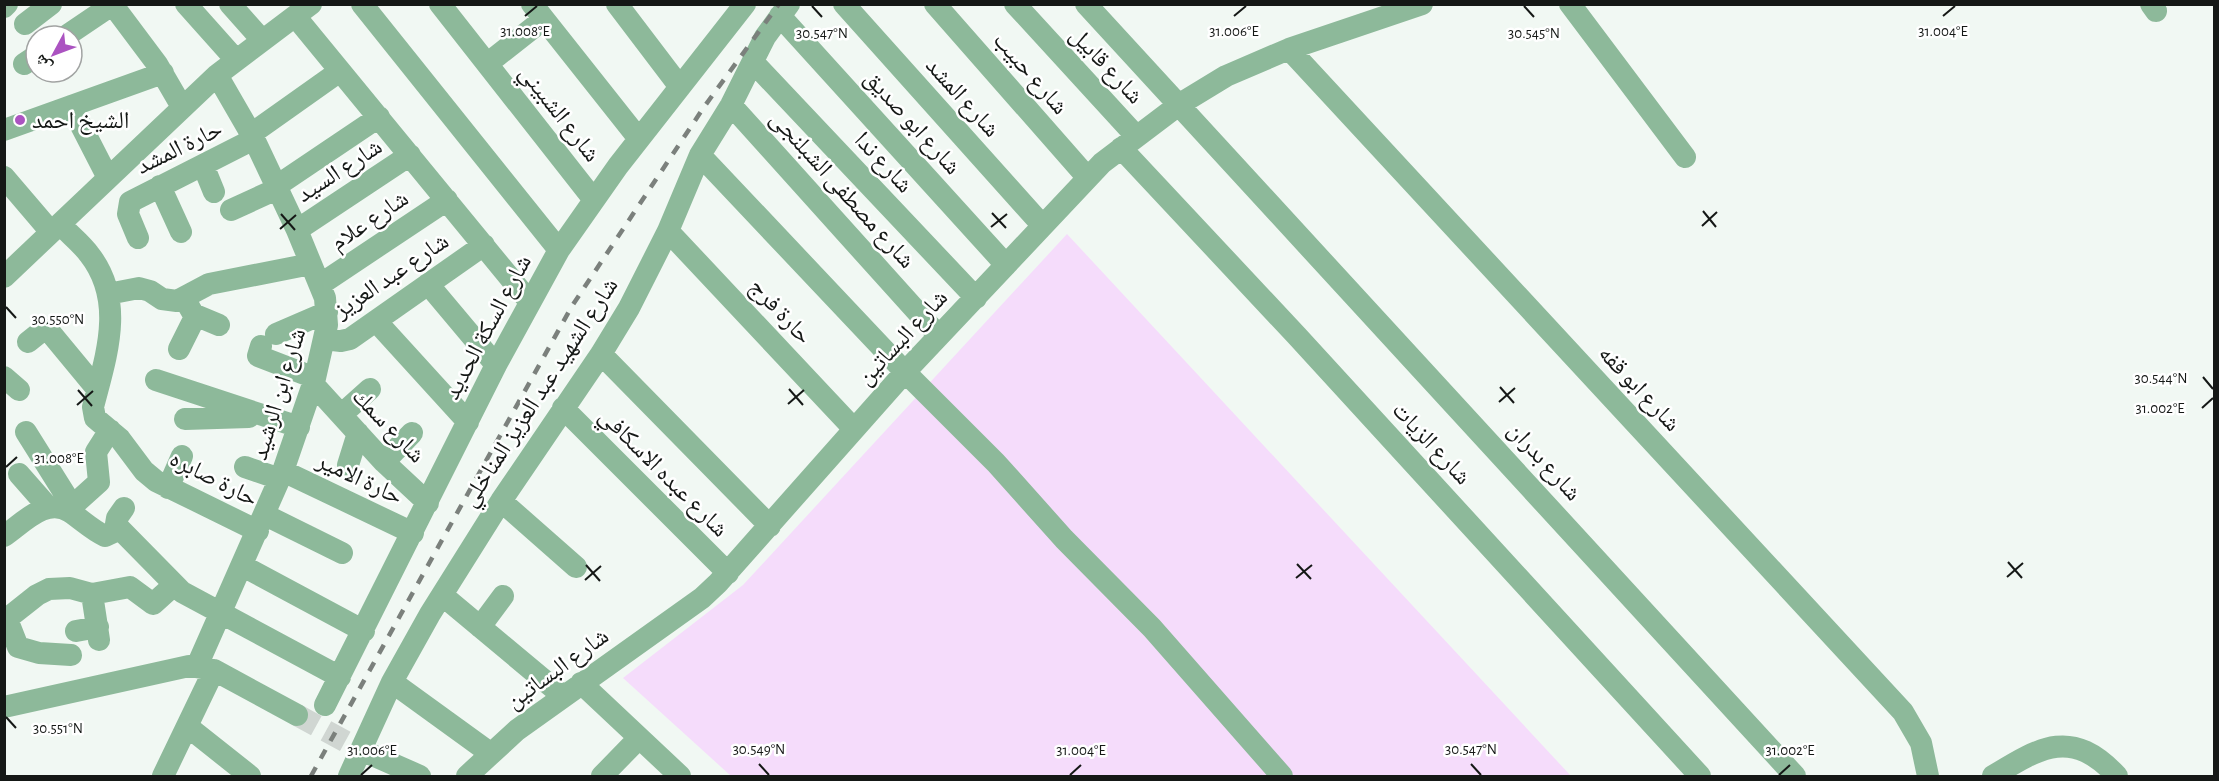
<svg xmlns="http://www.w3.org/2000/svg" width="2219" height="781" viewBox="0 0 2219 781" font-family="'Alegreya Sans','Noto Naskh Arabic',sans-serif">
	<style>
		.green { fill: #f5dcfb }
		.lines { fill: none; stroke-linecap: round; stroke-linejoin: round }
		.minor-tunnel { stroke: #d0d6d2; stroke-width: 22; stroke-dasharray: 22 11; stroke-linecap: butt }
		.minor { stroke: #8db99a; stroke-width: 22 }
		.rail { stroke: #7b807c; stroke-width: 4.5; stroke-dasharray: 10 10; stroke-linecap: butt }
		.ticks { fill: none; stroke: #151816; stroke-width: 2 }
		.poi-dot { fill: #ab53c1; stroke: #fff; stroke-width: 2 }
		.labels { text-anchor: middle; stroke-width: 5; stroke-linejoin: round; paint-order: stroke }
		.street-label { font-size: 24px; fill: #151816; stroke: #fff }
		.poi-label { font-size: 24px; fill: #151816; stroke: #fff; text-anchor: start }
		.ticks-label { font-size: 15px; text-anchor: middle; fill: #151816; stroke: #fff; stroke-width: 5; stroke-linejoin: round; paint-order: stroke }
	</style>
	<rect width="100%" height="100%" fill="#f1f8f3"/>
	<path class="green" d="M1067,234L1571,776H731L623,678L743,585Z"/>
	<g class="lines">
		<path class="minor-tunnel" d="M297,715L361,750"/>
		<path class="minor" d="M112,4L157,64L182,107
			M186,4L236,60
			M230,4L262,40
			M362,4L559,250
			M440,4L594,200
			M532,4L639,139
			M617,4L680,87
			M844,4L1042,225
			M935,4L1087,177
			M1015,4L1136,136
			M1086,4L1795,776
			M1570,4L1685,157
			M2151,4L2156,11
			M4,7L7,4
			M295,16L529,301
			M780,16L1006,265
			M25,24L51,4
			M66,36L112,5
			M1289,49L1903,712L1921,743L1928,776
			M753,62L976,298
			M24,64L36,56
			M487,64L544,19
			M731,105L939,336
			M71,106L108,178
			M4,130L163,73
			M251,134L340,71
			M1121,148L1297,336L1700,776
			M700,155L905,372L996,463L1064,539L1152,628L1282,776
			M203,165L214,192
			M4,177L51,232
			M278,185L379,117
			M160,186L181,232
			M231,210L279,188
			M60,224C69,234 81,243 89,254C126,301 106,356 93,407L95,418L120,439L144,471L156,481L258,531
			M297,230L410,155
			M668,231L854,429
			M138,238L128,214L130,202L254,139
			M4,277L217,75L311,4
			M321,284L447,200
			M428,284L496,365
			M108,294L139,288L150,291L162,299L177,301L209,284L311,264
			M195,315L219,325
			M376,321L468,422
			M276,334L327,312
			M324,339L341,341L350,339L484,245
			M28,342L43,330L49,331L97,389
			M261,346L258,356L315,378
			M179,349L195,317L184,298
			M601,354L770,526
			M4,377L19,390
			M156,380L299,427
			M313,384L384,462L428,503
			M563,408L728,573
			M341,415L370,389
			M185,419L249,417
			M26,432L73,507
			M384,462L412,433
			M348,465L358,433
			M245,467L280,479
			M283,471L413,533
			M19,474L48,507
			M168,488L182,456
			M501,501L576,567
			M68,510L99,482L96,452L110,430
			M265,515L342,553
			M115,530L117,518L124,508
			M4,536C23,523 47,496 70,512C82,520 92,530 105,536L120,529L182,592L340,677
			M243,566L364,631
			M92,594L99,640
			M442,595L563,696
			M7,619L18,647L39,653L71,655
			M4,621L37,595L49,589L70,588L92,594L130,587L153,604L174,585
			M480,627L503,596
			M76,631L98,627
			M197,666L283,471L315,378L327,325L325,298L297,230L254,139L217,75
			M392,682L490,753
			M581,683L680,776
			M325,705L496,365L559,250L618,166L745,4
			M4,707L189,666L214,670L297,715
			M187,726L250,776
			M361,750L420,776
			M163,776L214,670
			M349,776L392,682L430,614L501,501L601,354L629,308L668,231L700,155L731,105L765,37L789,4
			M467,776L517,730L702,598L718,583L905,372L1102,163L1180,104L1226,76L1289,49L1422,4
			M602,776L639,738
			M1993,776C2042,746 2072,728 2117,776"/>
		<path class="rail" d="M311,776L572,306L704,107L779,4"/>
	</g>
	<path class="ticks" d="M812,6L822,17M1524,6L1534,17M525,16L537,6M1234,16L1246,6M1943,16L1955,6M1703,211L1716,227M992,213L1006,228M281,214L295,230M1702,226L1717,212M991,227L1007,214M280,229L296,215M6,307L16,318M2203,377L2213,389M1500,387L1514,403M789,389L803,405M78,390L92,406M1499,402L1515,388M788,404L804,390M77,405L93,391M2202,408L2213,398M6,467L17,457M2008,562L2022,578M1297,564L1311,579M586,565L600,581M2007,577L2023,563M1296,578L1312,565M585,580L601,566M6,717L16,728M759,764L769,775M1471,764L1481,775M361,775L372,765M1070,775L1081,765M1779,775L1790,765"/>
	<circle class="poi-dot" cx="20" cy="120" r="6"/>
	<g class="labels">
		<g class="street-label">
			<text transform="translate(1107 65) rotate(47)" y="8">شارع قابيل</text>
			<text transform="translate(1031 73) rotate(49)" y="8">شارع حبيب</text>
			<text transform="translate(963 97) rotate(48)" y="8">شارع المشد</text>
			<text transform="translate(560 113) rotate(52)" y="8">شارع الشبيني</text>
			<text transform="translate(913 122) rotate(48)" y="8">شارع ابو صديق</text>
			<text transform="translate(179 147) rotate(-26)" y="8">حارة المشد</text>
			<text transform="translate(884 162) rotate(47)" y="8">شارع ندا</text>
			<text transform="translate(339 170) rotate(-33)" y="8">شارع السيد</text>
			<text transform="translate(843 189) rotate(48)" y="8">شارع مصطفى الشبلنجى</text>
			<text transform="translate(369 220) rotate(-34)" y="8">شارع علام</text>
			<text transform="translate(391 275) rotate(-34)" y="8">شارع عبد العزيز</text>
			<text transform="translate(781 311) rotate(47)" y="8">حارة فرج</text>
			<text transform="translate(487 327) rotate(-62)" y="8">شارع السكة الحديد</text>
			<text transform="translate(902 337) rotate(-47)" y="8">شارع البساتين</text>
			<text transform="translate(1640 388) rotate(47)" y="8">شارع ابو قفه</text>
			<text transform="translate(539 392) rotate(-57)" y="8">شارع الشهيد عبد العزيز المناخلي</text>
			<text transform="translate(278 394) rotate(-73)" y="8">شارع ابن الرشيد</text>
			<text transform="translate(389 425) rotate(46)" y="8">شارع سمك</text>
			<text transform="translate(1432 443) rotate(47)" y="8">شارع الزيات</text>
			<text transform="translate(1545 461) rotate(48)" y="8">شارع بدران</text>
			<text transform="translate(664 472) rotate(45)" y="8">شارع عبده الاسكافي</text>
			<text transform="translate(214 478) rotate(27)" y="8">حارة صابره</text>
			<text transform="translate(360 478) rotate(25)" y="8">حارة الامير</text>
			<text transform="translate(557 668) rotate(-36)" y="8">شارع البساتين</text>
		</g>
		<g class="poi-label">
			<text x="32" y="128">الشيخ احمد</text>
		</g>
	</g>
	<g class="ticks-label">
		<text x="525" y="36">31.008°E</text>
		<text x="1234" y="36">31.006°E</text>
		<text x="1943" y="36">31.004°E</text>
		<text x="822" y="38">30.547°N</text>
		<text x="1534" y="38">30.545°N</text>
		<text x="58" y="324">30.550°N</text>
		<text x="2161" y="383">30.544°N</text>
		<text x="2160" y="413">31.002°E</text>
		<text x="59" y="463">31.008°E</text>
		<text x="58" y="733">30.551°N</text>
		<text x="759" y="754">30.549°N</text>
		<text x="1471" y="754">30.547°N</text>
		<text x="372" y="755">31.006°E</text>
		<text x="1081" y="755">31.004°E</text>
		<text x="1790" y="755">31.002°E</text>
	</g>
	<rect width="2219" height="781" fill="none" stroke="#151816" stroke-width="12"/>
	<g transform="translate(54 54) rotate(229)"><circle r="28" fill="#ffffff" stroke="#a1a3a2" stroke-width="1.5"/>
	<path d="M0-4.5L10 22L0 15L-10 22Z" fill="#ab53c1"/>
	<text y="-9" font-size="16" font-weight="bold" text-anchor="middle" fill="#151816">ش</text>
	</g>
</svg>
